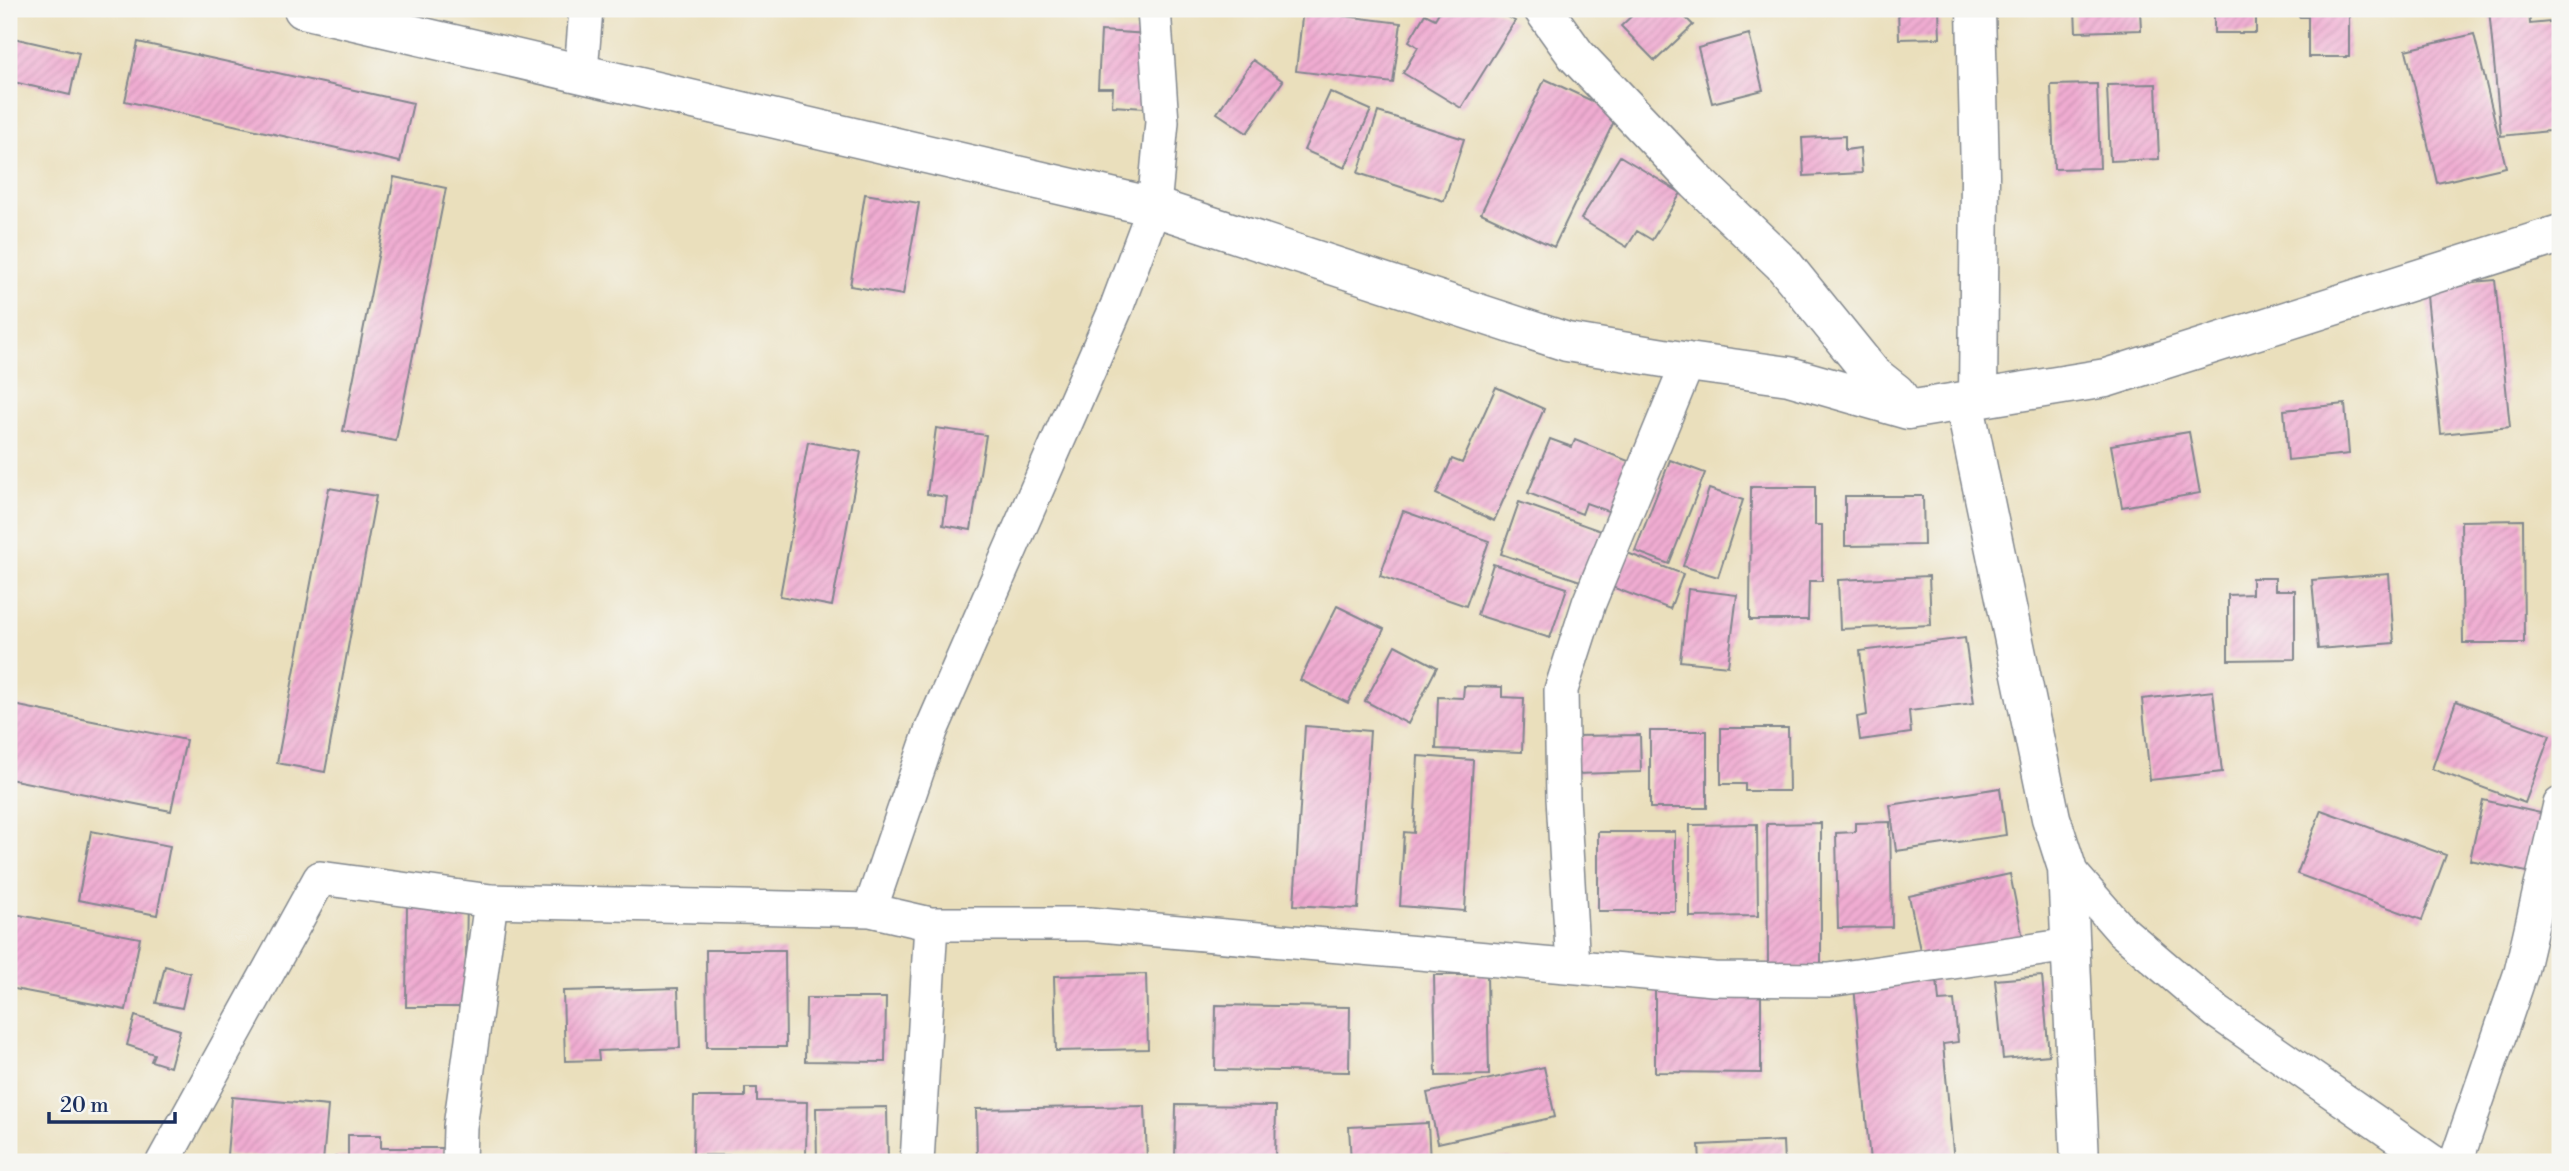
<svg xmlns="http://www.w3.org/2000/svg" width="2569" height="1171" viewBox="0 0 2569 1171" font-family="'Libre Bodoni',serif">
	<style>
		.building { fill: url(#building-hatch) }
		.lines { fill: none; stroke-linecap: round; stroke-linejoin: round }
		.street-casing { stroke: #82878d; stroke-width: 36 }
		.secondary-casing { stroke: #82878d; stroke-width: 41 }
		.street { stroke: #fff; stroke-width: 33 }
		.secondary { stroke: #fff; stroke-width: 38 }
	</style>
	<defs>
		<pattern id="building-hatch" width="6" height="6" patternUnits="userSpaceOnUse" patternTransform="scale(1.75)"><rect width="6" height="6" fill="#f0acd1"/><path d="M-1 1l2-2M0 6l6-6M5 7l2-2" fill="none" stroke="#cd94b6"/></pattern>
	</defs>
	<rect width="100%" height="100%" fill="#f6f6f2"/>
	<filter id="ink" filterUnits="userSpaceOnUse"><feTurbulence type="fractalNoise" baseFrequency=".0143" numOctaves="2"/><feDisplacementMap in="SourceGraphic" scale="14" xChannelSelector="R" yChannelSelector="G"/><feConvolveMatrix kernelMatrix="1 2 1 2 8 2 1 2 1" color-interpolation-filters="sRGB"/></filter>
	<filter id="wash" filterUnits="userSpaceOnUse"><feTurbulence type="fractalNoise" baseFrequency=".00686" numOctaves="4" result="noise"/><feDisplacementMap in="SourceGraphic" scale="28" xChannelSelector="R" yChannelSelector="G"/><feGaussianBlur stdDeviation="1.57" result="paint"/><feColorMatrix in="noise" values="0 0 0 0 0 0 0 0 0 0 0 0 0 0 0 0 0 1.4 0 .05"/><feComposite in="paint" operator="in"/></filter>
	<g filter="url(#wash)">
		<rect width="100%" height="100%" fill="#eadfbc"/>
		<g id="blocks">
			<path class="building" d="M1303,9H1345L1344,16L1401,23L1393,83L1296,71Z
				M1441,9H1495L1515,21L1461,108L1403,73L1418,47L1409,41L1425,14L1435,19Z
				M1639,9H1677L1693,25L1655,61L1621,26Z
				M1898,9H1939L1940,38L1899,39Z
				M2075,9H2140L2141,30L2076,32Z
				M2214,9H2256V33H2214Z
				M2299,9H2349V57H2308V17H2299Z
				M2374,9H2430V13L2374,15Z
				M2489,9H2529L2530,24L2560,21V130L2501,136Z
				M1101,31L1149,34L1145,108L1112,106L1113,88H1098Z
				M1749,34L1763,90L1712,103L1698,48Z
				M2474,34L2506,167L2437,183L2406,50Z
				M9,37L79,53L70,95L9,81Z
				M138,42L413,103L400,162L125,101Z
				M1253,60L1283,81L1247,133L1217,113Z
				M1545,79L1618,113L1554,247L1481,213Z
				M2097,84L2100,168L2054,169L2051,85Z
				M2156,84L2159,159L2110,161L2107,85Z
				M1330,92L1371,110L1345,168L1304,150Z
				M1378,112L1464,139L1444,201L1358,173Z
				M1845,136V150L1860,148L1862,173L1804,176L1802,138Z
				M1620,156L1681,193L1652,240L1637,231L1627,247L1581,219Z
				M394,177L446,188L396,441L343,431Z
				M865,194L919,203L903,295L850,286Z
				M2495,280L2510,427L2441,434L2426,286Z
				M1496,387L1544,409L1494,521L1436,494L1452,459L1462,463Z
				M2345,404L2349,454L2288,460L2284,410Z
				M936,428L986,435L971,530L943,525L947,497L927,494Z
				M2189,432L2200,493L2122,507L2111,445Z
				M1550,439L1572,447L1575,440L1636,464L1616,514L1586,503L1582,514L1528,493Z
				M808,442L861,452L832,606L780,596Z
				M1670,460L1705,473L1669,564L1635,551Z
				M1751,487H1815V525H1822V581H1809L1808,620H1750Z
				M329,488L376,496L325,772L277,763Z
				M1709,489L1743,500L1718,577L1683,566Z
				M1845,496H1923L1924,545L1845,546Z
				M1519,502L1604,532L1586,583L1501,554Z
				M1403,511L1489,541L1466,606L1380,576Z
				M2523,520L2524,643H2463L2461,521Z
				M1622,551L1683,574L1670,609L1609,586Z
				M1493,564L1567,588L1550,638L1477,615Z
				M2389,574L2394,643L2318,649L2312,580Z
				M1929,576L1931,625L1840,629L1838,580Z
				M2252,578H2275V590H2295V659L2228,660V595L2252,594Z
				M1688,589L1737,595L1728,666L1680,661Z
				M1337,606L1384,629L1348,703L1300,680Z
				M1965,638L1974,703L1909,711L1911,733L1860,740L1857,717L1867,715L1860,651Z
				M1395,645L1437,667L1408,724L1365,701Z
				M1464,686L1502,687V697L1524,698L1522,752L1436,749L1438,697L1463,698Z
				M2213,691L2222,772L2150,780L2142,699Z
				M2456,701L2550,735L2525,803L2432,769Z
				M9,704L186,740L171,811L9,779Z
				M1305,726L1370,731L1358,909L1294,905Z
				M1721,728H1788L1789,791H1745V784H1721Z
				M1650,731H1707V808H1650Z
				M1640,735L1641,772L1576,774L1575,736Z
				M1418,756L1473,760L1465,911L1400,906L1404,832L1414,833Z
				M2000,788L2006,835L1896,851L1890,805Z
				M2483,800L2549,815L2536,874L2470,860Z
				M2321,810L2446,855L2422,920L2297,874Z
				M1890,822L1892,927L1838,928L1836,833L1855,832V823Z
				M1821,823V968H1768L1767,824Z
				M1757,824L1758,916L1690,917V825Z
				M91,831L170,846L157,915L78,900Z
				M1598,832H1675V911H1598Z
				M2010,874L2023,938L1922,960L1909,896Z
				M407,901L467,902L465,1007H406Z
				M9,913L140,938L126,1010L9,988Z
				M706,950H785L786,1047H707Z
				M165,966L190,973L182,1008L156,1003Z
				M1146,974L1148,1049L1056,1051L1054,976Z
				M1434,975H1487L1489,1075L1436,1076Z
				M2042,976L2049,1055L2003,1059L1995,980Z
				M1937,979L1939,1001L1954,1000L1958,1042L1943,1044L1954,1162H1870L1854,986Z
				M1655,987L1761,988V1073L1655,1072Z
				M678,988L680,1048L598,1051L599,1060L565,1061L563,991Z
				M806,998H886L885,1062L805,1061Z
				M1216,1005L1350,1007L1349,1072L1215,1070Z
				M135,1016L180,1030L170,1067L151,1061L154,1054L127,1045Z
				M1544,1067L1555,1117L1438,1143L1427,1093Z
				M745,1088H757V1101L807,1102L806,1156L693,1155L694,1097H745Z
				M232,1097L328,1106L323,1162L227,1155Z
				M1176,1105L1276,1106L1275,1162H1175Z
				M1145,1106L1147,1160L977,1162L976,1109Z
				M887,1107L888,1162H817L816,1108Z
				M1428,1123L1430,1162H1351L1349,1127Z
				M348,1135H381V1148H443L444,1162H335V1157H348Z
				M1783,1141L1784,1162H1700L1699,1145Z
				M1672,1157V1162H1606V1159Z
				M1512,1158V1162H1440V1160Z"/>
		</g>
	</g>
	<g filter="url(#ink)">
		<use href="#blocks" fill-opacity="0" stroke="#82878d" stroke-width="2"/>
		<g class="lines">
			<g class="street-casing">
				<path id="street" d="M581,72L586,9
					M2067,868L2122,931L2217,1012L2433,1162
					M870,910L931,731L1117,306L1154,207L1162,122L1154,9
					M931,924H1089L1714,979L1829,980L2070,945
					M1573,966L1563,798L1561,690L1589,603L1688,362
					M163,1162L320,878L491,901L870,910L931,924L917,1162
					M459,1162L460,1127L491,901
					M2456,1162L2521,972L2560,804"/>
			</g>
			<g class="secondary-casing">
				<path id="secondary" d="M303,9L1154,207L1567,342L1688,362L1789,376L1908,410L2106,378L2560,234
					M1543,9L1576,55L1697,182L1783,264L1872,374L1896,393L1907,409
					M1976,9L1980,175L1978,399
					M1964,401L2051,818L2067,868L2080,1162"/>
			</g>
			<use href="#street" class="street"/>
			<use href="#secondary" class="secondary"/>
		</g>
	</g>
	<rect width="2569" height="1171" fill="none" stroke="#f6f6f2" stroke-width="35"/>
	<path d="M49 1112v10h126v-10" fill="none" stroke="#1b2f5e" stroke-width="3.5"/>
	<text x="60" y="1112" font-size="21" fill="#1b2f5e" stroke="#f6f6f2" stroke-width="5" paint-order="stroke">20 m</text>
</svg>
